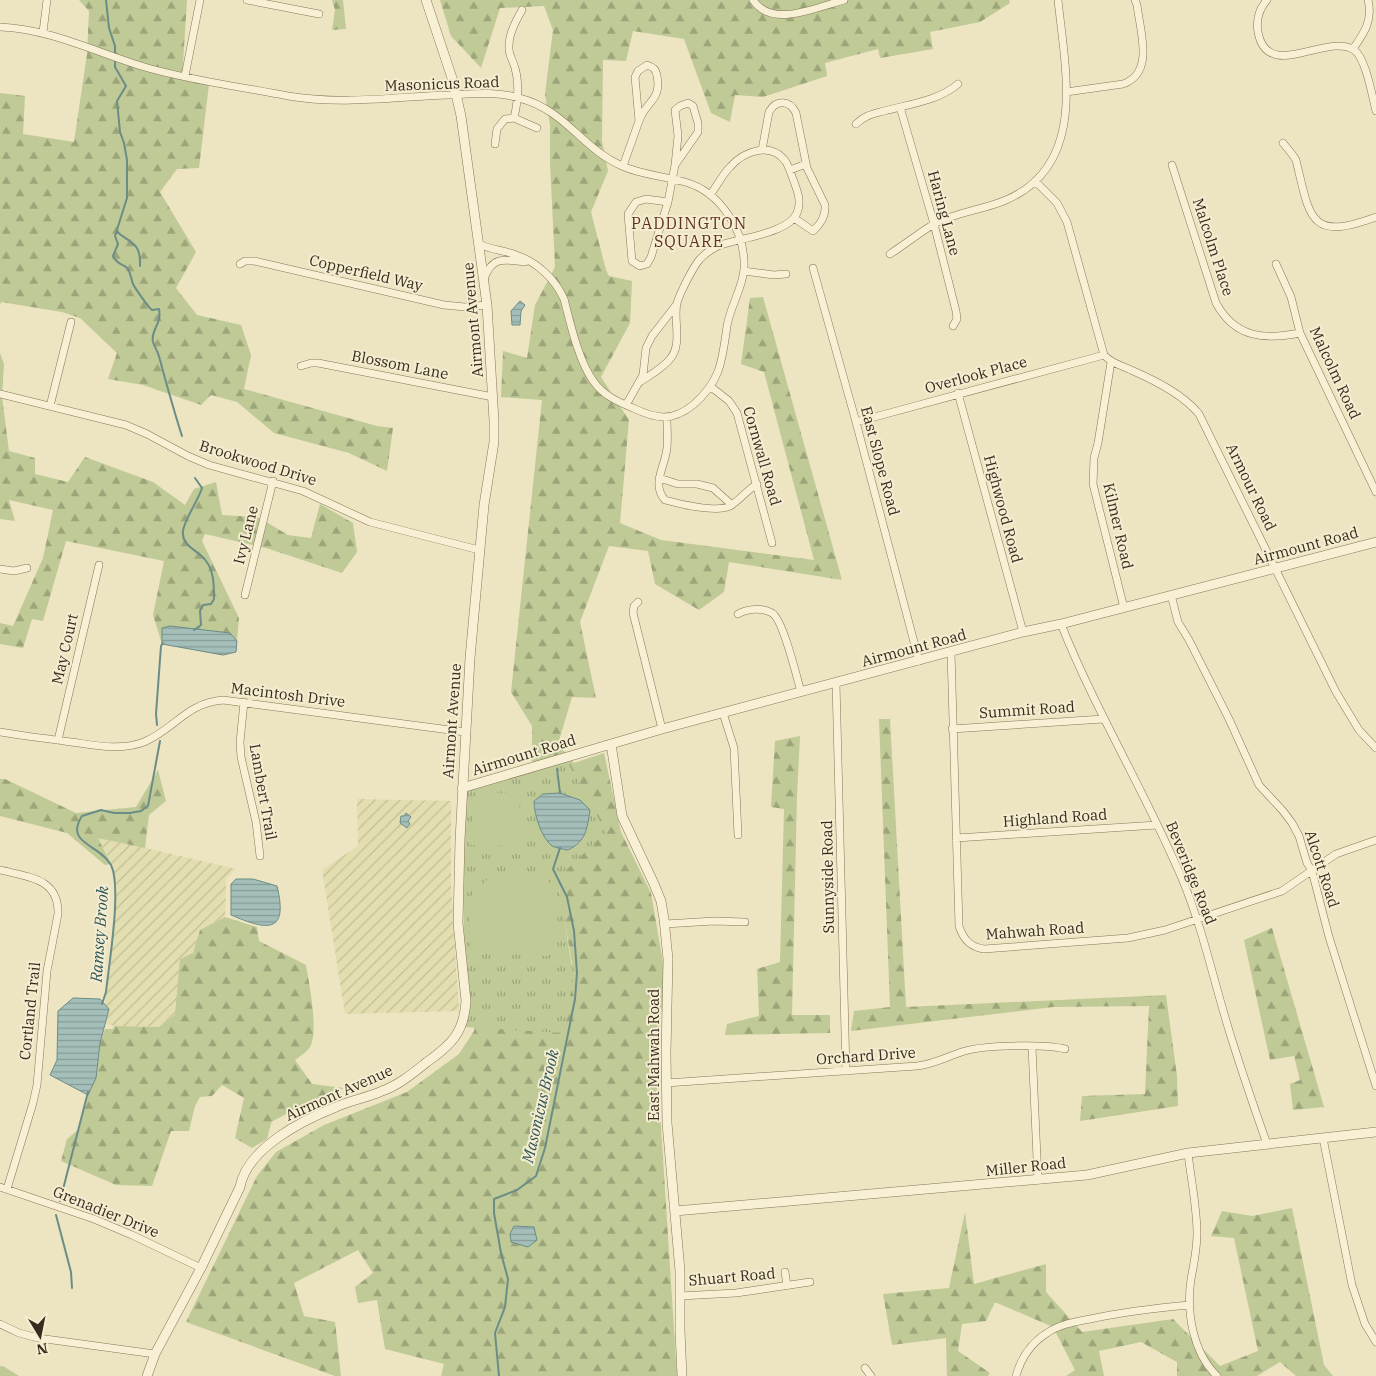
<svg xmlns="http://www.w3.org/2000/svg" width="1376" height="1376" viewBox="0 0 1376 1376" font-family="'IBM Plex Serif',serif">
	<style>
		.farmland { fill: url(#farmland-furrows) }
		.forest { fill: url(#forest-firs) }
		.park { fill: url(#park-tufts) }
		.pitch { fill: #bfca96 }
		.water { fill: url(#water-rules); stroke: #6b8d87 }
		.lines { fill: none; stroke-linecap: round; stroke-linejoin: round }
		.stream { stroke: #6b8d87; stroke-width: 2 }
		.minor-casing { stroke: #867559; stroke-width: 8 }
		.tertiary-casing { stroke: #867559; stroke-width: 10 }
		.minor { stroke: #f8f0d4; stroke-width: 7 }
		.tertiary { stroke: #f8f0d4; stroke-width: 9 }
		.labels { text-anchor: middle; stroke-width: 4; stroke-linejoin: round; paint-order: stroke }
		.street-label { font-size: 15px; fill: #362b1d; stroke: #f4edd1 }
		.neighbourhood-label { font-size: 16px; letter-spacing: 1px; fill: #61321e; stroke: #f4edd1 }
		.water-label { font-size: 16px; font-style: italic; fill: #2d5455; stroke: #f4edd1 }
	</style>
	<defs>
		<pattern id="farmland-furrows" width="10" height="10" patternUnits="userSpaceOnUse" patternTransform="scale(1.25)"><rect width="10" height="10" fill="#e2deaf"/><path d="M-1 1l2-2M0 10L10 0M9 11l2-2" fill="none" stroke="#c2bf96"/></pattern>
		<pattern id="forest-firs" width="22" height="20" patternUnits="userSpaceOnUse" patternTransform="scale(1.25)"><rect width="22" height="20" fill="#bfca96"/><path d="M5 1l3.5 6h-7zM16 11l3.5 6h-7z" fill="#9ca47a"/></pattern>
		<pattern id="park-tufts" width="24" height="20" patternUnits="userSpaceOnUse" patternTransform="scale(1.25)"><rect width="24" height="20" fill="#bfca96"/><path d="M3 7l-1-3M5 7V3M7 7l1-3M15 17l-1-3M17 17v-4M19 17l1-3" fill="none" stroke="#9ca47a"/></pattern>
		<pattern id="water-rules" width="6" height="5" patternUnits="userSpaceOnUse" patternTransform="scale(1.25)"><rect width="6" height="5" fill="#a4bfba"/><path d="M0 2.5h6" fill="none" stroke="#869b97"/></pattern>
	</defs>
	<rect width="100%" height="100%" fill="#ede4c1"/>
	<path class="farmland" d="M357,799L451,801V886L459,1011L345,1014L322,870L358,846Z
		M98,837L236,869L226,878L225,917L200,930L176,1015L159,1027L114,1026L105,1023V1004L117,887L111,864Z"/>
	<path class="forest" d="M79,0H187L182,80L209,84L199,168L177,169L160,192L196,252L176,288L197,315L241,325L251,355L244,389L377,426L393,428L387,471L349,453L274,433L237,402L211,395L201,405L143,385L108,379L117,353L80,318L62,312L1,302L0,306V93L25,96L23,134L74,142L87,54L89,11Z
		M332,0H343L346,29L332,30L335,10Z
		M440,0H1009L1010,3L980,22L930,32L933,49L880,58L878,49L825,63L827,76L763,97L735,95L730,122L711,113L684,39L633,31L626,61L603,60L602,141L608,171L591,212L606,270L609,276L632,281L630,323L601,377L629,420L620,523L661,540L814,560L764,372L741,364L750,298L763,297L842,580L729,562L724,592L699,610L655,584L648,551L609,546L580,622L596,698L572,697L558,744L574,763L604,753L621,832L651,893L666,980L656,1049L677,1376H441L444,1364L385,1349L377,1300L358,1303L355,1287L373,1273L358,1250L294,1283L304,1316L335,1322L341,1376H335L186,1322L257,1176L276,1152L324,1125L407,1092L459,1054L474,1031L475,1026L572,964L556,870L532,771V726L511,692L542,400L501,397L503,351L527,358L535,305L555,267L550,162V125L545,94L553,30L544,6L500,8L481,68L451,36Z
		M0,353L4,364L2,397L9,451L35,458V474L68,482L85,457L153,482L185,505L194,489L216,482L222,515L258,517L288,535L311,538L320,504L353,523L357,552L342,573L266,548L205,534L202,541L239,618L236,652L223,655L162,644L153,615L164,561L66,541L43,621L32,619L23,648L0,644V623L13,626L43,558L53,510L9,500L15,521L0,519Z
		M879,719H890L906,1007L1166,995L1177,1076L1178,1106L1080,1121L1082,1096L1145,1094L1149,1006L1053,1007L851,1031L854,1011L890,1007Z
		M800,736L797,796L792,1015H830V1033L725,1035L727,1024L759,1016L757,969L780,962L784,809L771,807L775,741Z
		M158,770L166,801L149,815L145,848L98,838L111,864L105,865L67,833L0,816V779H5L76,813L136,807Z
		M225,917L257,927L259,941L306,965C309,983 319,1032 310,1047C307,1052 300,1056 295,1060L312,1084L344,1088L311,1101L273,1121L271,1123L267,1139L252,1148L235,1138L244,1098L222,1085L212,1096L200,1097L195,1106L189,1131H171L152,1186L116,1185L61,1161L67,1139L79,1129L88,1095L96,1078L100,1043L105,1029H113L114,1026L159,1027L175,1015L180,959L193,953L200,930Z
		M1272,928L1324,1107L1293,1110L1290,1084L1300,1080L1294,1056L1270,1060L1244,940Z
		M1292,1208L1324,1365L1333,1376H1296L1280,1362L1257,1376H1177V1362L1141,1342L1099,1351L1104,1376H1066L1075,1370L1053,1327L995,1302L986,1321L962,1324L958,1351L990,1373L988,1376H947L946,1338L892,1345L883,1294L949,1288L965,1212L974,1284L1046,1264V1292L1082,1332L1173,1319L1220,1366L1258,1351L1234,1238L1211,1236L1222,1211L1252,1216Z
		M0,1366H3L19,1376H0Z"/>
	<path class="park" d="M567,761L606,832L558,878L560,894L565,906L564,917L572,969L574,973L564,1033L464,1027L463,792Z"/>
	<path class="pitch" d="M518,792L523,839L521,846L470,845L475,808L488,794Z
		M493,874L547,878L555,894L548,956L471,952L468,899Z"/>
	<path class="water" d="M520,301L525,305L521,311L520,325H512L511,311Z
		M170,626L230,633L237,641L236,652L223,655L162,644V628Z
		M560,793L580,800L590,810C587,830 586,841 568,850C563,849 556,848 552,846C541,837 534,814 534,801L543,794Z
		M406,813L411,817L408,821L410,824L407,828L400,823L401,816H404Z
		M236,879H253L277,886C289,935 266,930 231,915V884Z
		M73,998L100,999L109,1009L100,1043L96,1078L88,1095L50,1075L57,1060L58,1011Z
		M514,1226L534,1227L537,1240L528,1247L511,1242L510,1234Z"/>
	<g class="lines">
		<path class="stream" d="M106,0L109,28L115,46V54
			M115,59V67L126,86L117,101L120,132L124,143L127,160V198L115,236L118,244L113,256C118,266 123,263 128,269C131,274 131,279 133,284C135,288 148,307 152,310L159,309C162,325 150,330 153,342C155,348 159,354 160,360C167,386 174,411 182,436
			M117,232C132,244 141,243 140,266
			M194,630L201,625L200,611L203,605L211,604L214,599C214,586 214,571 206,561C199,550 181,547 183,531C184,520 198,501 202,488L195,478
			M157,725L156,714L161,646L163,643
			M557,769L560,793
			M102,1004L106,992C109,964 122,887 111,865C100,844 64,844 82,816L101,810L114,813H130L141,811L148,806L160,741
			M60,1201L88,1092
			M56,1215L71,1272L72,1288
			M499,1376L495,1333L505,1307L508,1279L501,1253L494,1213V1199L517,1190L536,1176L545,1148L575,999L577,973L574,931L567,897L553,869L560,848"/>
		<g class="minor-casing">
			<path id="minor" d="M247,0L319,14
				M753,0C772,29 817,7 844,0
				M1267,0C1259,9 1256,20 1258,32C1267,83 1328,32 1354,50C1366,58 1372,96 1376,111
				M0,27C52,29 99,54 148,68C194,81 242,87 288,96C341,105 395,97 448,95C471,94 496,91 519,98C566,110 581,148 622,166C642,175 664,176 685,182C721,192 746,232 744,269C743,287 730,307 727,326C722,361 721,381 693,405C672,422 656,419 633,408C618,402 603,395 594,382C579,363 570,322 564,299C555,279 537,262 516,255C504,250 491,250 479,244
				M43,32L47,0
				M1353,49C1364,33 1373,21 1368,0
				M647,65C653,67 656,69 657,76C662,100 646,101 639,121L635,77L638,71Z
				M185,76L200,0
				M1066,92L1123,84C1155,73 1140,31 1137,5L1135,0
				M688,103L693,106L698,123V132L675,165L678,136L675,110L680,106Z
				M900,107L934,224L956,311L957,319L953,326
				M514,118C518,101 520,85 515,68C513,60 508,54 509,46C509,33 516,21 522,10
				M856,124C865,115 873,114 884,111C910,104 938,101 958,84
				M1283,143L1292,154L1296,160C1310,218 1309,242 1376,217
				M495,144L497,129L505,119L514,118L537,128
				M762,150L769,112C776,99 790,100 796,113L807,168L825,205C826,216 821,224 813,231L794,218
				M1172,165L1216,303C1235,338 1264,340 1300,333
				M623,166L639,121
				M790,170L806,164
				M1035,181L1057,203L1067,222L1104,355C1112,364 1121,365 1131,370C1154,380 1183,394 1199,414L1336,692L1359,730L1376,748
				M646,199L668,202L651,257L647,264L640,266L632,261L628,214L636,202Z
				M668,202L675,165
				M890,254C904,245 919,233 934,224C956,212 983,210 1006,200C1088,165 1065,69 1058,0
				M240,264L245,261H254L444,305L465,307L487,305
				M1276,264L1291,297L1300,333L1376,492
				M813,268L856,422L919,661
				M744,271L774,275L786,274
				M484,279C492,256 504,259 525,262
				M1111,362L1098,443L1094,458L1093,484L1124,608
				M301,366L311,363H318L493,397
				M640,382C650,375 663,368 670,359C683,344 673,320 677,303C680,293 693,267 700,259C705,254 711,249 718,246C738,238 788,234 797,213C802,201 797,190 793,179C791,174 789,167 786,162C771,141 744,151 730,167C722,175 717,186 710,195
				M711,387L729,401L737,413L772,543
				M958,393L1023,632
				M0,394L126,425L147,434L188,456L209,465L303,491L370,522L479,550
				M626,405L643,375L646,348L652,336L677,304
				M50,406L71,322
				M667,417C667,428 668,438 667,448C665,467 651,484 665,500C679,504 717,513 730,506C739,501 747,490 757,484
				M856,422L1104,355
				M659,478L678,484H697L713,488L732,505
				M0,569L14,571L27,568
				M245,595L273,481
				M1171,595L1178,622L1189,640L1229,719L1259,785L1283,811L1292,823L1299,836L1307,863L1312,871L1329,937L1376,1086
				M638,602L634,606L633,613L662,729
				M738,614C747,609 762,607 772,613C783,619 797,678 801,692
				M1061,624C1096,712 1146,793 1183,881C1204,932 1215,987 1232,1040C1243,1075 1255,1110 1267,1144
				M951,652L959,926C963,939 970,947 984,949L1128,938L1165,930L1282,891L1336,854L1376,840
				M836,683L846,1071
				M244,702L240,742L241,757L256,822L260,856
				M723,713L734,748L738,835
				M952,729L1103,719
				M0,732C21,736 43,738 64,741C90,744 118,752 144,742C175,729 186,703 223,700L465,732
				M58,740L99,565
				M956,838L1157,825
				M0,870C28,877 59,878 58,914L47,971L37,1085L33,1103L7,1189
				M665,924L714,921L745,922
				M1032,1047L1038,1180
				M666,1083L917,1066C935,1064 948,1056 965,1051C985,1045 1045,1044 1065,1049
				M1323,1138L1352,1285L1365,1324L1376,1342
				M1188,1153C1191,1180 1197,1207 1197,1234C1197,1249 1194,1264 1191,1279C1186,1312 1193,1353 1217,1376
				M0,1187L94,1219L132,1235L201,1268
				M785,1272L787,1286
				M680,1296L736,1293L810,1282
				M0,1324L19,1333L38,1338L155,1354
				M865,1368L871,1376
				M1016,1376C1021,1358 1031,1343 1047,1333C1060,1324 1075,1322 1090,1319C1123,1312 1156,1308 1190,1305"/>
		</g>
		<g class="tertiary-casing">
			<path id="tertiary" d="M611,744L622,816L654,884L661,901L664,919L668,959L666,1053L667,1123L680,1271V1331L682,1376
				M462,788L662,729L1023,632L1061,624L1376,542
				M675,1211L1087,1175L1188,1153L1376,1132
				M147,1376L155,1354L201,1268L240,1187C247,1148 303,1120 336,1107C351,1100 367,1098 382,1091C399,1085 413,1073 427,1062C451,1045 464,1033 466,1001L458,923L460,840L470,658L484,505L494,442V421L487,305L461,116L453,81L426,0"/>
		</g>
		<use href="#minor" class="minor"/>
		<use href="#tertiary" class="tertiary"/>
	</g>
	<g class="labels">
		<g class="street-label">
			<text transform="translate(442 84) rotate(-2)" y="5">Masonicus Road</text>
			<text transform="translate(944 213) rotate(75)" y="5">Haring Lane</text>
			<text transform="translate(1213 247) rotate(72)" y="5">Malcolm Place</text>
			<text transform="translate(366 273) rotate(13)" y="5">Copperfield Way</text>
			<text transform="translate(473 320) rotate(-95)" y="5">Airmont Avenue</text>
			<text transform="translate(400 365) rotate(11)" y="5">Blossom Lane</text>
			<text transform="translate(1335 373) rotate(65)" y="5">Malcolm Road</text>
			<text transform="translate(976 375) rotate(-15)" y="5">Overlook Place</text>
			<text transform="translate(762 456) rotate(74)" y="5">Cornwall Road</text>
			<text transform="translate(880 461) rotate(75)" y="5">East Slope Road</text>
			<text transform="translate(258 463) rotate(17)" y="5">Brookwood Drive</text>
			<text transform="translate(1251 487) rotate(64)" y="5">Armour Road</text>
			<text transform="translate(1003 509) rotate(75)" y="5">Highwood Road</text>
			<text transform="translate(1118 526) rotate(77)" y="5">Kilmer Road</text>
			<text transform="translate(246 535) rotate(-76)" y="5">Ivy Lane</text>
			<text transform="translate(1306 546) rotate(-15)" y="5">Airmount Road</text>
			<text transform="translate(914 648) rotate(-15)" y="5">Airmount Road</text>
			<text transform="translate(65 649) rotate(-77)" y="5">May Court</text>
			<text transform="translate(288 695) rotate(7)" y="5">Macintosh Drive</text>
			<text transform="translate(1027 710) rotate(-4)" y="5">Summit Road</text>
			<text transform="translate(452 721) rotate(-86)" y="5">Airmont Avenue</text>
			<text transform="translate(524 755) rotate(-17)" y="5">Airmount Road</text>
			<text transform="translate(263 792) rotate(80)" y="5">Lambert Trail</text>
			<text transform="translate(1055 818) rotate(-4)" y="5">Highland Road</text>
			<text transform="translate(1322 869) rotate(72)" y="5">Alcott Road</text>
			<text transform="translate(1191 873) rotate(68)" y="5">Beveridge Road</text>
			<text transform="translate(828 877) rotate(-91)" y="5">Sunnyside Road</text>
			<text transform="translate(1035 931) rotate(-4)" y="5">Mahwah Road</text>
			<text transform="translate(30 1011) rotate(-84)" y="5">Cortland Trail</text>
			<text transform="translate(654 1055) rotate(-90)" y="5">East Mahwah Road</text>
			<text transform="translate(866 1056) rotate(-4)" y="5">Orchard Drive</text>
			<text transform="translate(339 1093) rotate(-24)" y="5">Airmont Avenue</text>
			<text transform="translate(1026 1167) rotate(-6)" y="5">Miller Road</text>
			<text transform="translate(106 1212) rotate(22)" y="5">Grenadier Drive</text>
			<text transform="translate(732 1277) rotate(-5)" y="5">Shuart Road</text>
		</g>
		<g class="neighbourhood-label">
			<text x="689" y="229">PADDINGTON<tspan x="689" dy="18">SQUARE</tspan></text>
		</g>
		<g class="water-label">
			<text transform="translate(99 934) rotate(-86)" y="6">Ramsey Brook</text>
			<text transform="translate(540 1106) rotate(-77)" y="6">Masonicus Brook</text>
		</g>
	</g>
	<g transform="translate(40 1336) rotate(170)" stroke="#f4edd1" stroke-width="4" paint-order="stroke">
	<path d="M0-4L9 19L0 12L-9 19Z" fill="#362b1d"/>
	<text y="-8" font-size="14" font-weight="bold" text-anchor="middle" fill="#362b1d">N</text>
	</g>
</svg>
